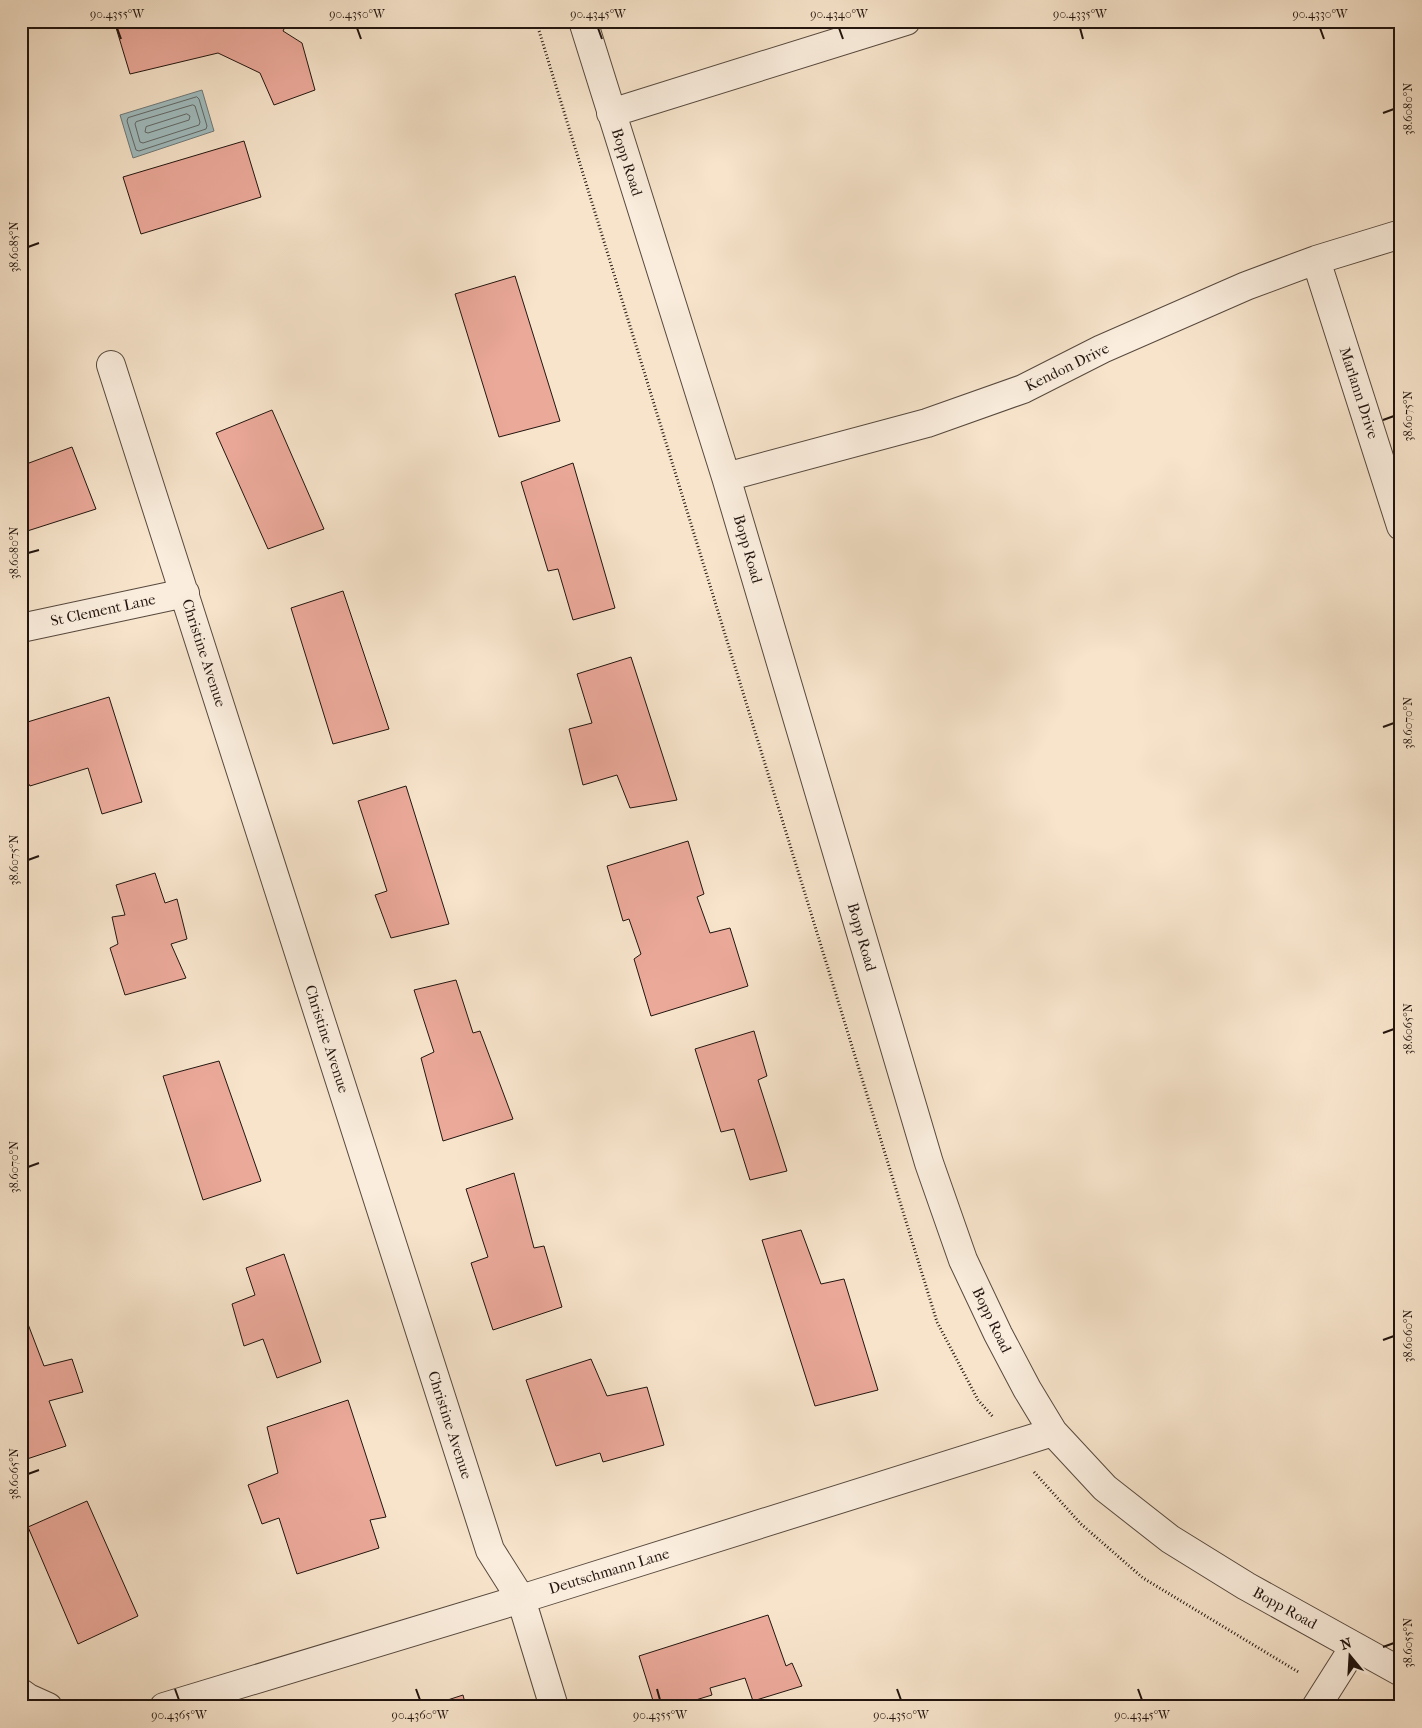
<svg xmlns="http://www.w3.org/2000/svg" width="1422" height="1728" viewBox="0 0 1422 1728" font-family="'IM FELL French Canon',serif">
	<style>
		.water { fill: #a0bcbf; stroke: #6e7979 }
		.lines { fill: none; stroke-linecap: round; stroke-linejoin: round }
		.shore { stroke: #616867; stroke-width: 1 }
		.building { fill: #eba99a; stroke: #22150f }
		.minor-casing { stroke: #57493e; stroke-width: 30 }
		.path { stroke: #22150f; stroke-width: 3; stroke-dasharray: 1 2.5; stroke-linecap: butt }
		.minor { stroke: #faeddd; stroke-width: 28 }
		.ticks { fill: none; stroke: #22150f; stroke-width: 2 }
		.labels { text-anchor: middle; stroke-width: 4; stroke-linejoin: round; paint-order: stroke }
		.street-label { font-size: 15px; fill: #22150f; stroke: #faeddd }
		.neatline { fill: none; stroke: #22150f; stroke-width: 2 }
		.ticks-label { font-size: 12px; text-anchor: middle; fill: #22150f }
	</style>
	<rect width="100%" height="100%" fill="#f7e4cb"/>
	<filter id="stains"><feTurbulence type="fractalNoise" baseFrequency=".004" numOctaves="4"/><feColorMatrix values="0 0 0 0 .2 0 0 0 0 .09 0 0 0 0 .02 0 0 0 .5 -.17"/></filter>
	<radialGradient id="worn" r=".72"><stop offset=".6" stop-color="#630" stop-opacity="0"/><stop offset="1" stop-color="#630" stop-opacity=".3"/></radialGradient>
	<path class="water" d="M202,90L214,131L133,158L120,115Z"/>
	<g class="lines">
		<path class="shore" d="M197,97L199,99L207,126L206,129L139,151L136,150L127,121L128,118Z
			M193,105L195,106L200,122L199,125L143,143L140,142L135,124L136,122Z
			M187,114L190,116L189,120L148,133L145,132L146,127Z"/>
	</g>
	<path class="building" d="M114,21H288L283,31L302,43L315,90L274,105L260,73L218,53L130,74Z
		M244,141L261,197L141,234L123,177Z
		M515,276L560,421L499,437L455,294Z
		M272,410L324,529L268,549L216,433Z
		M72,447L96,509L21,533V466Z
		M573,463L615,608L573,620L558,569L548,571L521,482Z
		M343,591L389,729L333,744L291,608Z
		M631,657L677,800L630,808L617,775L583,785L569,729L592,723L577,674Z
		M109,697L142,802L102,814L88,768L30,786L21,771V724Z
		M406,786L449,924L391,938L375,895L387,891L358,801Z
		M688,841L704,894L697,897L710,933L730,928L748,986L651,1016L634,959L641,954L629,919L623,921L607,866Z
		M155,873L165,903L177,899L187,939L171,944L186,978L125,995L110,948L118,944L112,917L125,915L116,885Z
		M456,980L473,1033L480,1031L513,1119L443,1141L421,1058L434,1052L414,990Z
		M754,1031L767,1076L758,1080L787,1171L750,1180L734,1129L721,1132L695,1049Z
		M219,1061L261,1181L203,1200L163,1076Z
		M514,1173L534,1248L544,1246L562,1307L493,1330L471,1263L488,1257L466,1189Z
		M801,1230L821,1284L844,1279L878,1390L815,1406L762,1240Z
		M284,1254L321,1362L277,1378L263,1339L244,1346L232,1304L255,1295L246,1268Z
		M23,1311L44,1366L72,1359L83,1392L49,1401L66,1446L21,1461V1312Z
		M591,1359L607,1396L647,1387L664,1445L603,1462L600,1453L556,1466L526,1380Z
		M348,1400L386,1517L370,1520L379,1548L297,1574L279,1518L262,1524L248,1485L278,1473L267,1427Z
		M87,1501L138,1616L78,1644L28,1527Z
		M768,1615L786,1666L792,1663L802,1686L753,1701L745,1678L710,1688L712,1695L673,1707H655L639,1656Z
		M463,1695L466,1707H426Z"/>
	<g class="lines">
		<g class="minor-casing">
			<path id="minor" d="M583,21L726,477L929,1163L963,1260L998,1334L1027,1389L1053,1432L1105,1488L1170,1539L1246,1586L1401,1672
				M611,113L906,21
				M1316,260L1401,526
				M111,365L490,1550L521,1599L554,1707
				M726,477L927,423L1023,389L1102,349L1246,286L1316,260L1401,234
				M21,628L185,593
				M21,1693L28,1698L48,1707
				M164,1707L521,1599L1053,1432
				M1316,1707L1354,1647"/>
		</g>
		<path class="path" d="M536,21L937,1322L978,1400L993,1417
			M1034,1472L1081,1524L1143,1578L1300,1673"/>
		<use href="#minor" class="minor"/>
	</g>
	<path class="ticks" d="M117,28L121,39M357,28L361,39M598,28L602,39M839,28L843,39M1080,28L1083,39M1320,28L1324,39M1383,113L1394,109M28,247L39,243M1383,420L1394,416M28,553L39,550M1383,727L1394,723M28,860L39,856M1383,1033L1394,1029M28,1167L39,1163M1383,1340L1394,1336M28,1474L39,1470M1383,1647L1394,1643M175,1689L179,1700M416,1689L420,1700M657,1689L660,1700M897,1689L901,1700M1138,1689L1142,1700"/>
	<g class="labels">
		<g class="street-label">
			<text transform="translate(627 162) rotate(72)" y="5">Bopp Road</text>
			<text transform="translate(1067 367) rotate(-26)" y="5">Kendon Drive</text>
			<text transform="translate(1359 393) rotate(72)" y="5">Marlann Drive</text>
			<text transform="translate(748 549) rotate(74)" y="5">Bopp Road</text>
			<text transform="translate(103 610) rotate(-12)" y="5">St Clement Lane</text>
			<text transform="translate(204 653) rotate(72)" y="5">Christine Avenue</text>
			<text transform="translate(862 937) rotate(74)" y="5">Bopp Road</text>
			<text transform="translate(327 1039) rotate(72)" y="5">Christine Avenue</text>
			<text transform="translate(992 1320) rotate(64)" y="5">Bopp Road</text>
			<text transform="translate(450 1425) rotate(72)" y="5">Christine Avenue</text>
			<text transform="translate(609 1571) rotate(-17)" y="5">Deutschmann Lane</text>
			<text transform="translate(1285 1608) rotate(29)" y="5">Bopp Road</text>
		</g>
	</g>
	<rect width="1422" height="1728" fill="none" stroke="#f7e4cb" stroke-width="55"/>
	<g transform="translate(1350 1656) rotate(342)" stroke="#faeddd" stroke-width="4" paint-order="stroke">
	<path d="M0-4L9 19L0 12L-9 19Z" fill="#22150f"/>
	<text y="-8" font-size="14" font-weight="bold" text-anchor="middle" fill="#22150f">N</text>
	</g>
	<rect x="28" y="28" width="1366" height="1672" class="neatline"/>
	<g class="ticks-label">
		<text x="117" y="18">90.4355°W</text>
		<text x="357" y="18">90.4350°W</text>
		<text x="598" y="18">90.4345°W</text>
		<text x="839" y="18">90.4340°W</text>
		<text x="1080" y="18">90.4335°W</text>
		<text x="1320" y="18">90.4330°W</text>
		<text transform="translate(1408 109) rotate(-90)" y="4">38.6080°N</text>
		<text transform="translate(14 247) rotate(-90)" y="4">38.6085°N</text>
		<text transform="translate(1408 416) rotate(-90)" y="4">38.6075°N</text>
		<text transform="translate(14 553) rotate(-90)" y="4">38.6080°N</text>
		<text transform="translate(1408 723) rotate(-90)" y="4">38.6070°N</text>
		<text transform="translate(14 860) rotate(-90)" y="4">38.6075°N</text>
		<text transform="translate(1408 1029) rotate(-90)" y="4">38.6065°N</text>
		<text transform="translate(14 1167) rotate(-90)" y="4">38.6070°N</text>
		<text transform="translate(1408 1336) rotate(-90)" y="4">38.6060°N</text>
		<text transform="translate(14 1474) rotate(-90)" y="4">38.6065°N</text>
		<text transform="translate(1408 1643) rotate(-90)" y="4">38.6055°N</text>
		<text x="179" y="1719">90.4365°W</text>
		<text x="420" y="1719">90.4360°W</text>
		<text x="660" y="1719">90.4355°W</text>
		<text x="901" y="1719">90.4350°W</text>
		<text x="1142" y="1719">90.4345°W</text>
	</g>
	<rect width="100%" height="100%" filter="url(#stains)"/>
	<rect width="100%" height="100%" fill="url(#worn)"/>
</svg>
